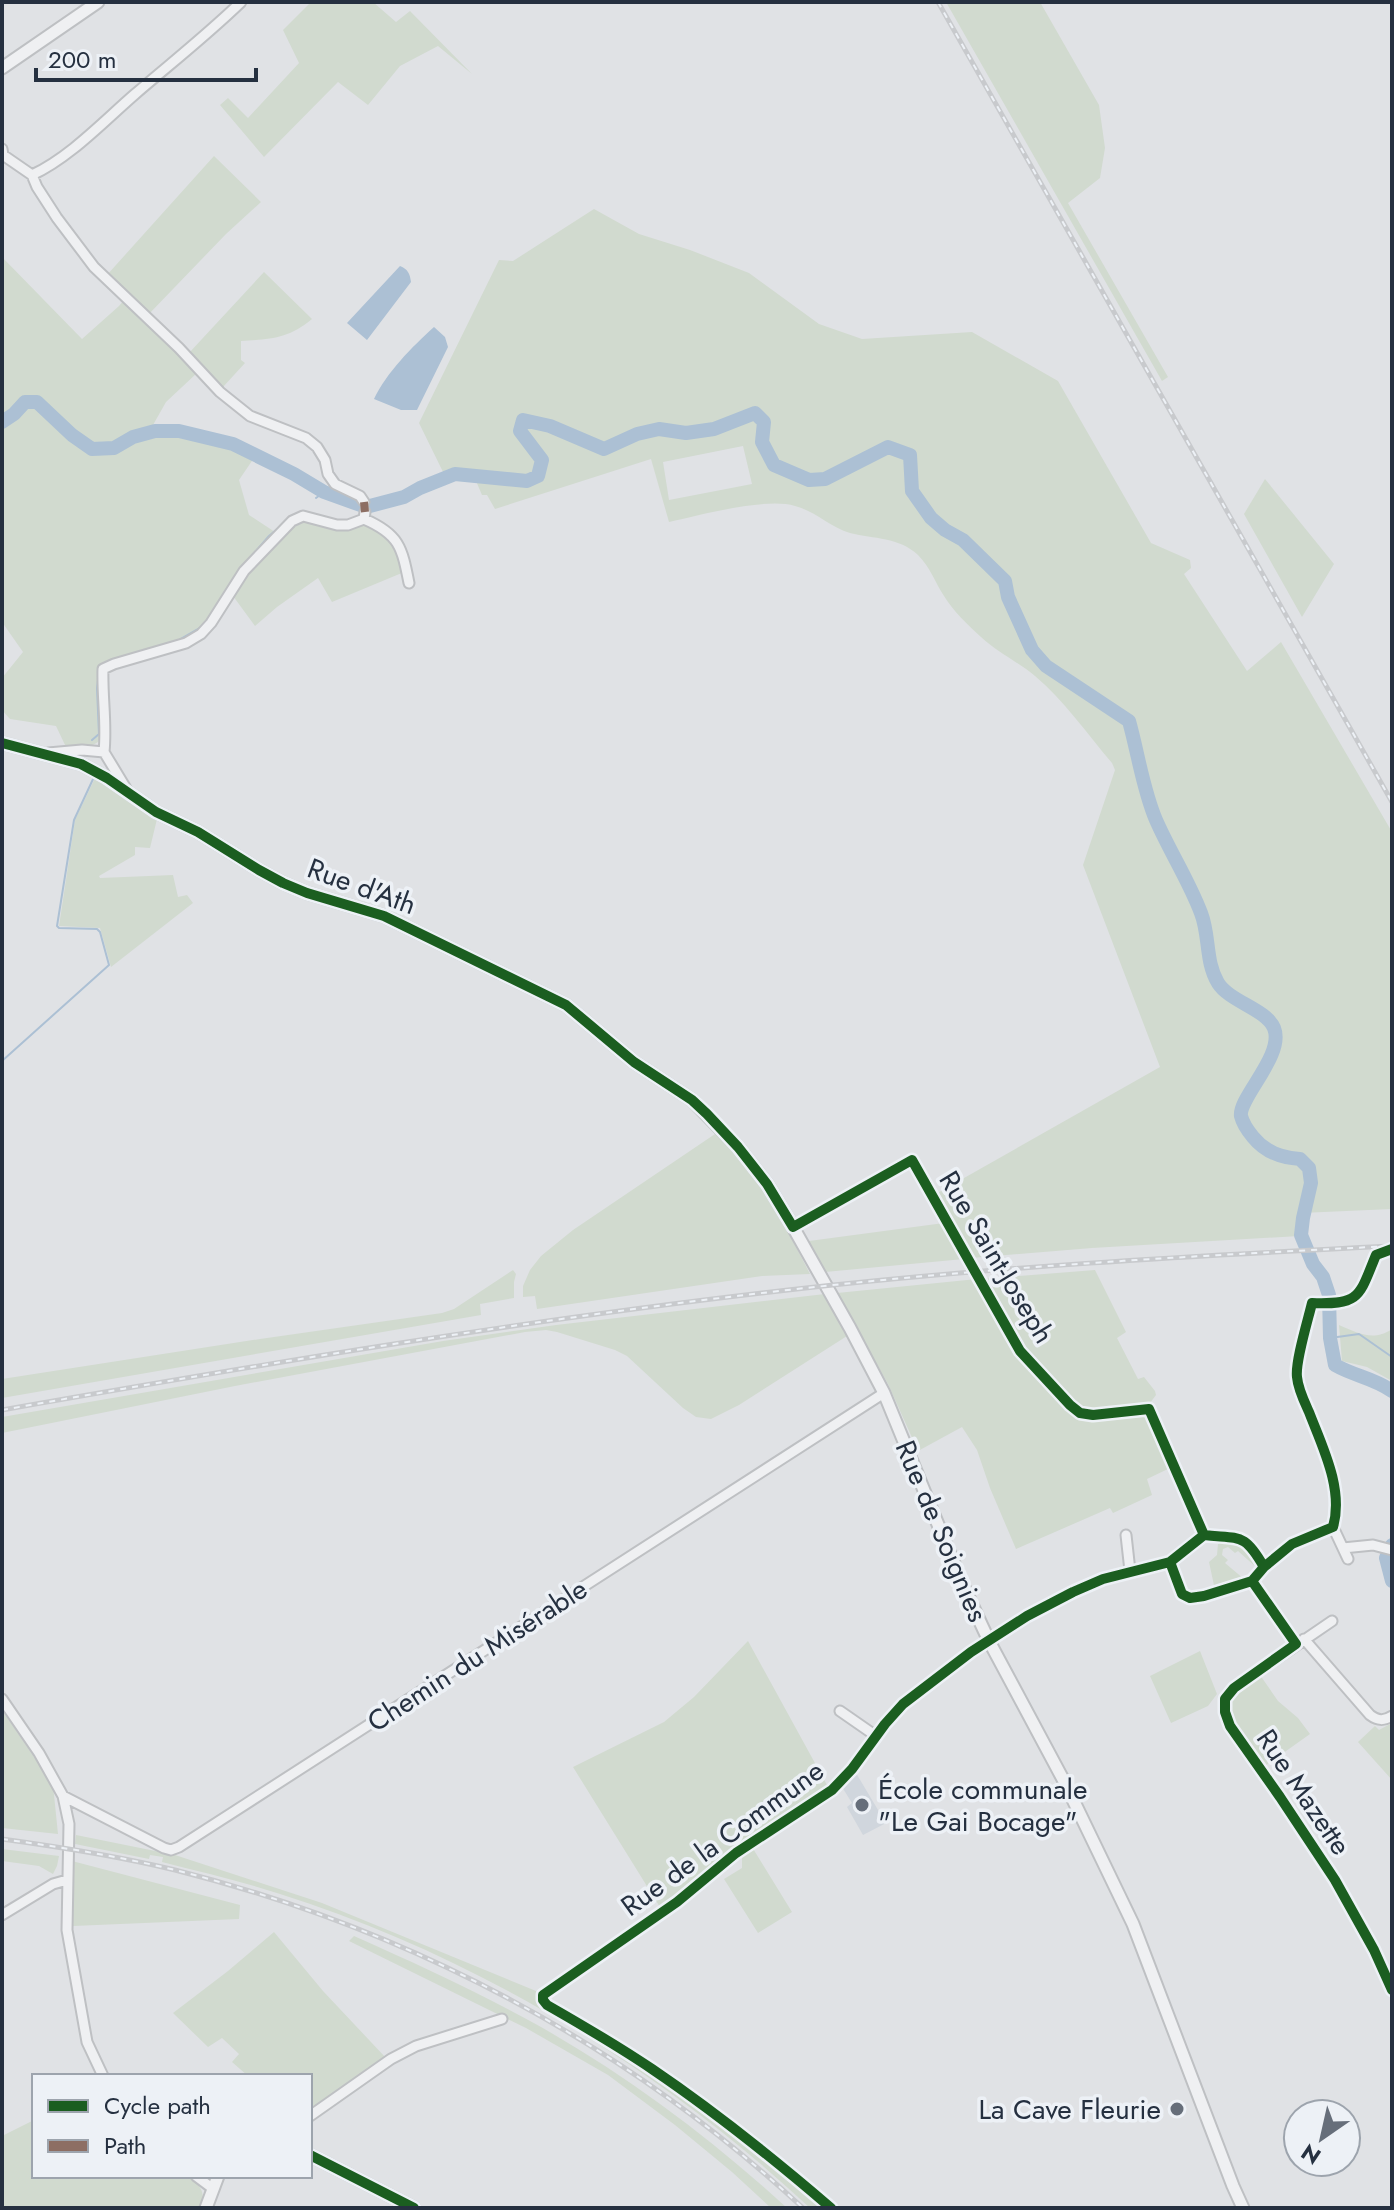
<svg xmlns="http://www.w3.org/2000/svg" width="1394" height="2210" viewBox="0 0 1394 2210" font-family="Jost,sans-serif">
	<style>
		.built { fill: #d0d6dd }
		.green { fill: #d1dacf; fill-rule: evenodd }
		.water { fill: #acc0d4 }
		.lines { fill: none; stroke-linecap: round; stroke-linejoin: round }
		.stream { stroke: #acc0d4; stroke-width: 2 }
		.river { stroke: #acc0d4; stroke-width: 14 }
		.minor-casing { stroke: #bec0c3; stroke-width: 13 }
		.tertiary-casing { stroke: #bec0c3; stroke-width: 15 }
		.minor { stroke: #eff0f2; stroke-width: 9 }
		.tertiary { stroke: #eff0f2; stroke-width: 11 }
		.rail-casing { stroke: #c8cacd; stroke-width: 5 }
		.rail { stroke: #edf1f6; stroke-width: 2; stroke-dasharray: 6; stroke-linecap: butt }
		.quiet { stroke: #8d6e63; stroke-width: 8; stroke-dasharray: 16 8; stroke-linecap: butt }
		.cycleway-casing { stroke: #edf1f6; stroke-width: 15 }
		.cycleway { stroke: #1b5e20; stroke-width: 10 }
		.poi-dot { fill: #666e7a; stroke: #edf1f6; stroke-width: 3 }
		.labels { text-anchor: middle; stroke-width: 7; stroke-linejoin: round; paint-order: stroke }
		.street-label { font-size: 28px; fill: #253040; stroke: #edf1f6 }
		.poi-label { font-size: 28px; fill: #253040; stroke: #edf1f6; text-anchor: start }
	</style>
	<rect width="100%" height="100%" fill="#e0e2e5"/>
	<path class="built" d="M856,1773L881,1815L885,1814L890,1821L863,1835L847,1807L852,1803L842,1787Z"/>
	<path class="green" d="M311,2H373L396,22L410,11L472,74L438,46L400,66L368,105L338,82L264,157L220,105L228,98L248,118L299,63L283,30Z
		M946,2H1040L1099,105L1105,148L1100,178L1068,203L1168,377L1162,381Z
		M214,156L261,202L226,234L148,315L107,275Z
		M594,209L639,234L690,250L749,273L819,324L862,339L972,332L1058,381L1151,543L1190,560L1191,568L1184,574L1247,671L1281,642L1392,832V1209L1301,1213L1299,1236L1092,1248L971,1258L934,1195L1160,1067L1083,865L1115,770L1112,763C1087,734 1064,700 1035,676C1018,662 997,652 981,637C968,625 953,611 944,596C935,582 930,567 918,555C899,537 874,539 850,533C830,527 815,511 795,506C766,497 701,515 669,522L651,459L495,509L487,495H482L476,481L456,480L453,473L445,476L419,423L499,260L513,261ZM743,446L752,484L669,500L663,462Z
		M2,257L82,339L119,306L124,300L176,351L197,373L166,402L153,425L112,446L92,448L65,420L72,435L92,449L114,448L133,437L155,431H179L233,444L256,455L239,480L249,515L278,534L201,634L107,662L102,666L104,736C94,749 81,747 66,747L56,726L10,719L2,710V678L23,652L2,622Z
		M264,272L312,319C288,339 271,339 241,341V360L245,363L223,387L189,353Z
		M1265,479L1334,564L1302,617L1244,514Z
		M308,521C333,529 340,531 366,522L396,535L409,570L332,602L318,578L277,607L255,626L233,596L245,576L290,528Z
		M96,776L157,819L150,848L135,847V855L99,876L100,878L173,875L178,897L187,895L193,903L111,967L100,928L59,926L75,820Z
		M718,1132L765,1187L810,1274L762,1276L537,1309L535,1296L523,1297V1286L530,1270L541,1256L573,1230Z
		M944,1223L964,1259L825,1272L809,1241Z
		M513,1270L516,1274L514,1282V1298L480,1304L481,1315L2,1398V1379L260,1339L442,1313L454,1309Z
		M1095,1270L1126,1332L1117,1338L1138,1379L1144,1377L1155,1391L1156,1395L1150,1403L1138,1406L1089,1412L1074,1406L1026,1354L982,1279Z
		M977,1279L1015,1349L1076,1414L1141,1413L1146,1415L1170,1468L1147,1479L1152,1495L1113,1513L1110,1508L1016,1549L990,1488L977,1450L962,1427L918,1451L888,1384L837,1293Z
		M825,1294L847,1336L739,1405L711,1419L696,1417L683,1408L627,1356L615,1350L557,1332L546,1330L525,1332L235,1386L2,1433V1417L443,1341L556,1325Z
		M1339,1325C1358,1333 1373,1342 1392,1329V1381L1367,1367L1342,1361Z
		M1224,1540L1244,1544L1258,1566L1257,1568L1238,1551L1235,1553L1228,1547L1223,1549L1222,1555L1228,1560L1225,1563L1244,1579L1215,1590L1209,1562L1217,1555L1218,1544Z
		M748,1641L827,1785L780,1825L663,1912L573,1767L664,1722L694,1697Z
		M1200,1651L1217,1694L1208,1706L1171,1723L1150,1676Z
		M1260,1675L1278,1701L1298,1718L1310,1734L1265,1766C1250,1747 1226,1723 1230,1697Z
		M2,1710L53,1785L58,1834L2,1828Z
		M1392,1723V1780L1358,1742L1375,1726L1379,1730Z
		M76,1835L175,1855L322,1903L536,1991V2001L608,2043L723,2124L826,2208H810C660,2068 476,1956 280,1894C241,1881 201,1872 162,1862L163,1857L150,1855L149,1859L75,1844Z
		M752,1847L792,1912L758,1933L724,1879L742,1868V1854Z
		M2,1849L59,1856L57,1866L53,1874L39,1866L2,1861Z
		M72,1861L240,1905L239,1919L73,1926Z
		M274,1932L323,1991L386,2058L310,2110V2076H248L232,2062L239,2054L222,2038L208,2047L173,2013L228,1971Z
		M354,1936C417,1964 480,1993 541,2027C629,2077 712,2139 787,2208H771L732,2172L675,2125L608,2075L526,2028L349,1941Z
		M34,2120V2176H189C201,2186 206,2193 201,2208H2V2136Z"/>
	<path class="water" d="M400,266C408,269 410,274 411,282L367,340L347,323Z
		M434,327L445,337L448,347L417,410H401L374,399C387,372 412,347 434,327Z"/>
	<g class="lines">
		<path class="stream" d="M316,498L324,492
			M242,567L269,536L282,525
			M177,641L203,626
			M92,740L99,734L97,688L99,673
			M2,1061L109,965L100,932L97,929L59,928L57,926L74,820L94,777
			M1330,1338L1359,1334L1392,1357"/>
		<path class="river" d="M2,422L14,414L25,402H37L72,435L92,449L114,448L133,437L155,431H179L233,444L294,474L324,492L366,507L404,497L420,488L455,474L527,481L538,476L542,460L520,431L523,420L550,426L604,449L637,434L659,429L686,433L714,429L755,413L764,422L762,442L774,465L809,480L825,479L888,447L910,455L912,491L931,518L945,530L963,540L1005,581L1008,597L1032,650L1046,666L1129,721C1138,753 1143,790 1156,820C1170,852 1189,881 1201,913C1210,936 1205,961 1218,983C1230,1002 1266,1009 1274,1028C1285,1055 1238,1098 1241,1116C1243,1124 1248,1131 1253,1137C1265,1152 1281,1158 1300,1159L1309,1168L1311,1183L1303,1218L1301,1235L1313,1264L1323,1277L1329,1295L1330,1338L1335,1365C1354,1376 1374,1378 1392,1391
			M1392,1545L1386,1558L1392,1581"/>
		<g class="minor-casing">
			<path id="minor" d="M2,149L3,155L32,175L37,187L57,218L94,267L179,348L220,392L250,416L306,438L317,447L325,460L328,474L335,484L360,496L364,502
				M32,175C69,158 103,122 134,95C170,64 207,35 241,2
				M364,519C399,534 402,547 409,583
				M104,752C107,724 102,697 103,669L114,664L186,643L201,634L211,623L244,571L292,521L303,516L337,525H348L364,519L365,512
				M104,752L127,790
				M48,753L82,750L104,752
				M793,1227L912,1160L1020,1351L1070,1405L1080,1413L1093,1415L1149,1409L1204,1535
				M1333,1527C1344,1489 1322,1446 1309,1412C1304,1401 1298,1389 1297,1377C1295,1362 1308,1320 1312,1303C1361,1305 1359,1296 1376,1255L1392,1249
				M1333,1527L1348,1559
				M1126,1535L1130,1571
				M1343,1548L1373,1545L1392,1550
				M1170,1562L1182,1594L1190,1598L1204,1596L1252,1581L1264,1567L1292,1544L1333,1527
				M1170,1562L1204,1535C1240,1539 1244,1532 1264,1567
				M1252,1581L1296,1644
				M1332,1621L1234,1688L1225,1699V1712L1230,1726L1280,1797L1335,1880L1374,1950L1392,1990
				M1304,1639L1370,1715C1378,1721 1384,1721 1392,1716
				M2,1699L39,1753L63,1796L69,1824L67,1930L87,2042L103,2076
				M840,1711L876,1736
				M63,1796L164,1848L171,1850L179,1847L884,1393
				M2,1915L53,1884L67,1880
				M310,2116L391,2059L416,2046L502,2019
				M196,2176L212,2188
				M831,2208C774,2159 714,2111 652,2069C618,2046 582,2025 547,2005L543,2000V1995L677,1902L736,1853L832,1790L852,1769L885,1724L903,1704L971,1652L1027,1616L1073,1592L1103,1579L1170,1562"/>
		</g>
		<g class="tertiary-casing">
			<path id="tertiary" d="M2,68L98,2
				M2,743L81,764L107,778L156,812L198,832L259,870L283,883L307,893L384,916L566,1005L634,1062L692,1100L738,1147L767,1184L793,1227L850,1328L884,1393L962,1583L989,1641L1065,1783L1133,1924L1233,2186L1243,2208
				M310,2155L414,2208
				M206,2208L218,2176"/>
		</g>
		<use href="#minor" class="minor"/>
		<use href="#tertiary" class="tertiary"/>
		<g class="rail-casing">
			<path id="rail" d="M938,2L1392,802
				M2,1410C263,1364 524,1320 788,1290C989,1267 1190,1256 1392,1246
				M2,1839C60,1847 118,1856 175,1870C409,1929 626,2044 803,2208"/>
		</g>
		<use href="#rail" class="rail"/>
		<path class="quiet" d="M364,502L365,512"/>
		<g class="cycleway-casing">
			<path id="cycleway" d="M2,743L81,764L107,778L156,812L198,832L259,870L283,883L307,893L384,916L566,1005L634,1062L692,1100L707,1114L738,1147L767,1184L793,1227L912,1160L1020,1351L1070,1405L1080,1413L1093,1415L1149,1409L1204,1535
				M1170,1562L1182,1594L1190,1598L1204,1596L1252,1581L1264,1567L1292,1544L1333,1527C1344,1489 1322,1446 1309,1412C1304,1401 1298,1389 1297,1377C1295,1362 1308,1320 1312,1303C1361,1305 1359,1296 1376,1255L1392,1249
				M1170,1562L1204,1535C1240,1539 1244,1532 1264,1567
				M1252,1581L1296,1644L1234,1688L1225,1699V1712L1230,1726L1280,1797L1335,1880L1374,1950L1392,1990
				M310,2155L414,2208
				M831,2208C774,2159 714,2111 652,2069C618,2046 582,2025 547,2005L543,2000V1995L677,1902L736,1853L832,1790L852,1769L885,1724L903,1704L971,1652L1027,1616L1073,1592L1103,1579L1170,1562"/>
		</g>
		<use href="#cycleway" class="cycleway"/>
	</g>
	<g class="poi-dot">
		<circle cx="862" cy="1805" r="8"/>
		<circle cx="1177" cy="2109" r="8"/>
	</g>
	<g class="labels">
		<g class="street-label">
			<text transform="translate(362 886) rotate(20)" y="10">Rue d'Ath</text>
			<text transform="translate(997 1257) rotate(59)" y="10">Rue Saint-Joseph</text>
			<text transform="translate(942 1531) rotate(67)" y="10">Rue de Soignies</text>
			<text transform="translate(477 1655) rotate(-33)" y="10">Chemin du Misérable</text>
			<text transform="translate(1304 1792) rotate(56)" y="10">Rue Mazette</text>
			<text transform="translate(722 1838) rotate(-36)" y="10">Rue de la Commune</text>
		</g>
		<g class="poi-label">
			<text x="878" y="1799">École communale<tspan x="878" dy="32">"Le Gai Bocage"</tspan></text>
			<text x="1161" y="2119" text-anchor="end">La Cave Fleurie</text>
		</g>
	</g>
	<rect width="1394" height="2210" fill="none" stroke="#253040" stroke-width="8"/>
	<rect x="32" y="2074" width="280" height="104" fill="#edf1f6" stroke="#9da4ad" stroke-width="2"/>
	<rect x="48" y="2100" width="40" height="12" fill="#1b5e20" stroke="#9da4ad" stroke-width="2"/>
	<text x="104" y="2114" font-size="24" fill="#253040">Cycle path</text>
	<rect x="48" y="2140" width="40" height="12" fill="#8d6e63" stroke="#9da4ad" stroke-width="2"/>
	<text x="104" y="2154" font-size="24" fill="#253040">Path</text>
	<g transform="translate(1322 2138) rotate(214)"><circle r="38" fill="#edf1f6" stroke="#9da4ad" stroke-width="2"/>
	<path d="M0-6L14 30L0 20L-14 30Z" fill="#666e7a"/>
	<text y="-12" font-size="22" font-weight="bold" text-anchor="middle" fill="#253040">N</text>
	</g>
	<path d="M36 68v12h220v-12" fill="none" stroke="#253040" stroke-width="4"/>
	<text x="48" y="68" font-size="24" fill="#253040" stroke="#edf1f6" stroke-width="6" paint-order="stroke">200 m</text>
</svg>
